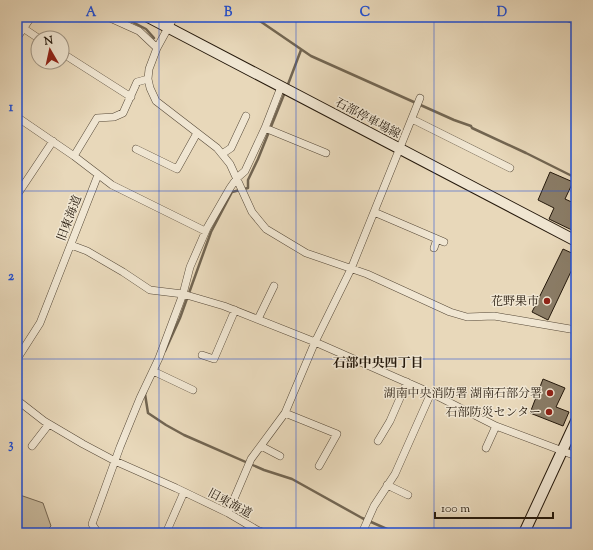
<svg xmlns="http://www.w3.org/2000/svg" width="593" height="550" viewBox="0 0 593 550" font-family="'Sorts Mill Goudy','Noto Serif JP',serif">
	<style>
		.green { fill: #c7b89c; stroke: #766854 }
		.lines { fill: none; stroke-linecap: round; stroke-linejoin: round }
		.stream { stroke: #726551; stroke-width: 2.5 }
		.building { fill: #8a7c66; stroke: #25190c }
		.minor-casing { stroke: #564938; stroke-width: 8 }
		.tertiary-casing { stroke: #564938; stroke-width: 10 }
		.secondary-casing { stroke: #25190c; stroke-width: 12 }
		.minor { stroke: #f0e6d2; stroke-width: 7 }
		.tertiary { stroke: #f0e6d2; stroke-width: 9 }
		.secondary { stroke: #f0e6d2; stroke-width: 10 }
		.grid { fill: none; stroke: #1d4ed8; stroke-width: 1; stroke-opacity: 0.55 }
		.poi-dot { fill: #8f2418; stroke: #f0e6d2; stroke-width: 1.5 }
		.labels { text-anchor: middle; stroke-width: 3; stroke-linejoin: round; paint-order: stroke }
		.street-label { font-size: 12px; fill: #25190c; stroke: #f0e6d2 }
		.poi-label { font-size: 12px; fill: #25190c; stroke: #f0e6d2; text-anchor: end }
		.neighbourhood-label { font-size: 13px; font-weight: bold; fill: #25190c; stroke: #f0e6d2 }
		.neatline { fill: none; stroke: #1d4ed8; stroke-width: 1.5 }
		.grid-label { font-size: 13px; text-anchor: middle; font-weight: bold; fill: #1d4ed8 }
	</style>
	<rect width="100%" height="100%" fill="#e8d8ba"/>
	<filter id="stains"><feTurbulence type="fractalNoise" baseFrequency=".005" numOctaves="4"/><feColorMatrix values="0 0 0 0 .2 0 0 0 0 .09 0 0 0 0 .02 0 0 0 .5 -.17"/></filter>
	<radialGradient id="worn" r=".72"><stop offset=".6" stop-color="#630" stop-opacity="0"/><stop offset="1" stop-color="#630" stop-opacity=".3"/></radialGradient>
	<path class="green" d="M17,494L43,503L51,526L44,533H17Z"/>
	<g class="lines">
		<path class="stream" d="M123,17L146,29L154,38
			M254,17L311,56L454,120L471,126L472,128L526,153L576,178
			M558,17L576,24
			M287,87L301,50
			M165,351L180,318L211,232L232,192L248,188V180L258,159L285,92
			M146,392L145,394L148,413L166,425L184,435L264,470L292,479L362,518L396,533"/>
	</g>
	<path class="building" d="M550,172L573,182L565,199L576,204V232L549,219L554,208L538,200Z
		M563,249L576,255V261L548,320L532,312Z
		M543,379L565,388L556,407L569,412L563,426L530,413Z"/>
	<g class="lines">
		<g class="minor-casing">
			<path id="minor" d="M108,17L139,31L157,48
				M174,17L157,48L149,69L148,79L150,88L156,101L217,148L230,164L252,212L266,229L306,253L367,274L450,312L467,317L494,316L576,330
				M23,28L38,38
				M62,53L131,97
				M52,63V62
				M17,117L74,156L112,185L205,231
				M412,119L510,168
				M265,128L326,153
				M136,149L177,169L197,133
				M222,154L231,148L246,116
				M74,156L97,118L114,117L123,113L137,82L148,79
				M17,195L53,141
				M374,212L444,242
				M71,245L87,251L123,272L150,290L183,294L224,306L315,342L431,393L496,426L576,456
				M434,248L437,239
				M258,319L274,286
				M202,355L214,359L235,310
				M17,359L40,323L98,175
				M153,371L193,390
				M17,400L44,421L83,444L115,461L176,488L228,513L257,530L265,533
				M285,413L337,434L319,466
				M378,441L390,421L407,382
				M32,446L49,424
				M261,446L280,456
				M486,448L496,426
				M387,485L408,495
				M228,513L251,459L285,413L315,342L351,269L420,98
				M96,530L92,524L120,447L140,398L159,358L183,294L190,267L207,228L230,188L237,178L245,171L265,128L281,87
				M166,533L184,492
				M362,533L374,506L395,474L431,393"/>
		</g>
		<g class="tertiary-casing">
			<path id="tertiary" d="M17,36L30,17"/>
		</g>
		<g class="secondary-casing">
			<path id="secondary" d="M148,17L576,241
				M524,533L576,421"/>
		</g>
		<use href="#minor" class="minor"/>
		<use href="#tertiary" class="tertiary"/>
		<use href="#secondary" class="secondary"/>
	</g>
	<path class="grid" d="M159,17V533M296,17V533M434,17V533M17,191H576M17,359H576"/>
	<g class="poi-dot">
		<circle cx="547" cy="301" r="4"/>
		<circle cx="550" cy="393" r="4"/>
		<circle cx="549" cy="412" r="4"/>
	</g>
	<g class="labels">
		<g class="street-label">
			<text transform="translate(368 118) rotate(28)" y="4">石部停車場線</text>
			<text transform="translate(69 218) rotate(-69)" y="4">旧東海道</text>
			<text transform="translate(230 503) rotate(28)" y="4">旧東海道</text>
		</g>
		<g class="poi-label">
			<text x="539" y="305">花野果市</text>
			<text x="542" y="397">湖南中央消防署 湖南石部分署</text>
			<text x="541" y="416">石部防災センター</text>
		</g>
		<g class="neighbourhood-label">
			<text x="378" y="367">石部中央四丁目</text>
		</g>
	</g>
	<rect width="593" height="550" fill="none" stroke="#e8d8ba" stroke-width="44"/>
	<g transform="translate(50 50) rotate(351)"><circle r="19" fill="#f0e6d2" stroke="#9f9483"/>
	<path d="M0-3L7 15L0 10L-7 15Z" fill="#8f2418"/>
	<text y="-6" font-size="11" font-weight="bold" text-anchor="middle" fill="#25190c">N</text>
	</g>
	<path d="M435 512v6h118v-6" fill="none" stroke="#25190c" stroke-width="2"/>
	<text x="441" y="512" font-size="12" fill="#25190c" stroke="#f0e6d2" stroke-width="3" paint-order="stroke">100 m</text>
	<rect x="22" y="22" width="549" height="506" class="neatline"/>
	<g class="grid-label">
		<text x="91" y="16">A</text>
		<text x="228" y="16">B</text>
		<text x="365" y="16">C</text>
		<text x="502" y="16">D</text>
		<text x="11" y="111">1</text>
		<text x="11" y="280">2</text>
		<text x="11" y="448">3</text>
	</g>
	<rect width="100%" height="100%" filter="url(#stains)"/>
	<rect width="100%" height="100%" fill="url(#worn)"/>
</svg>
